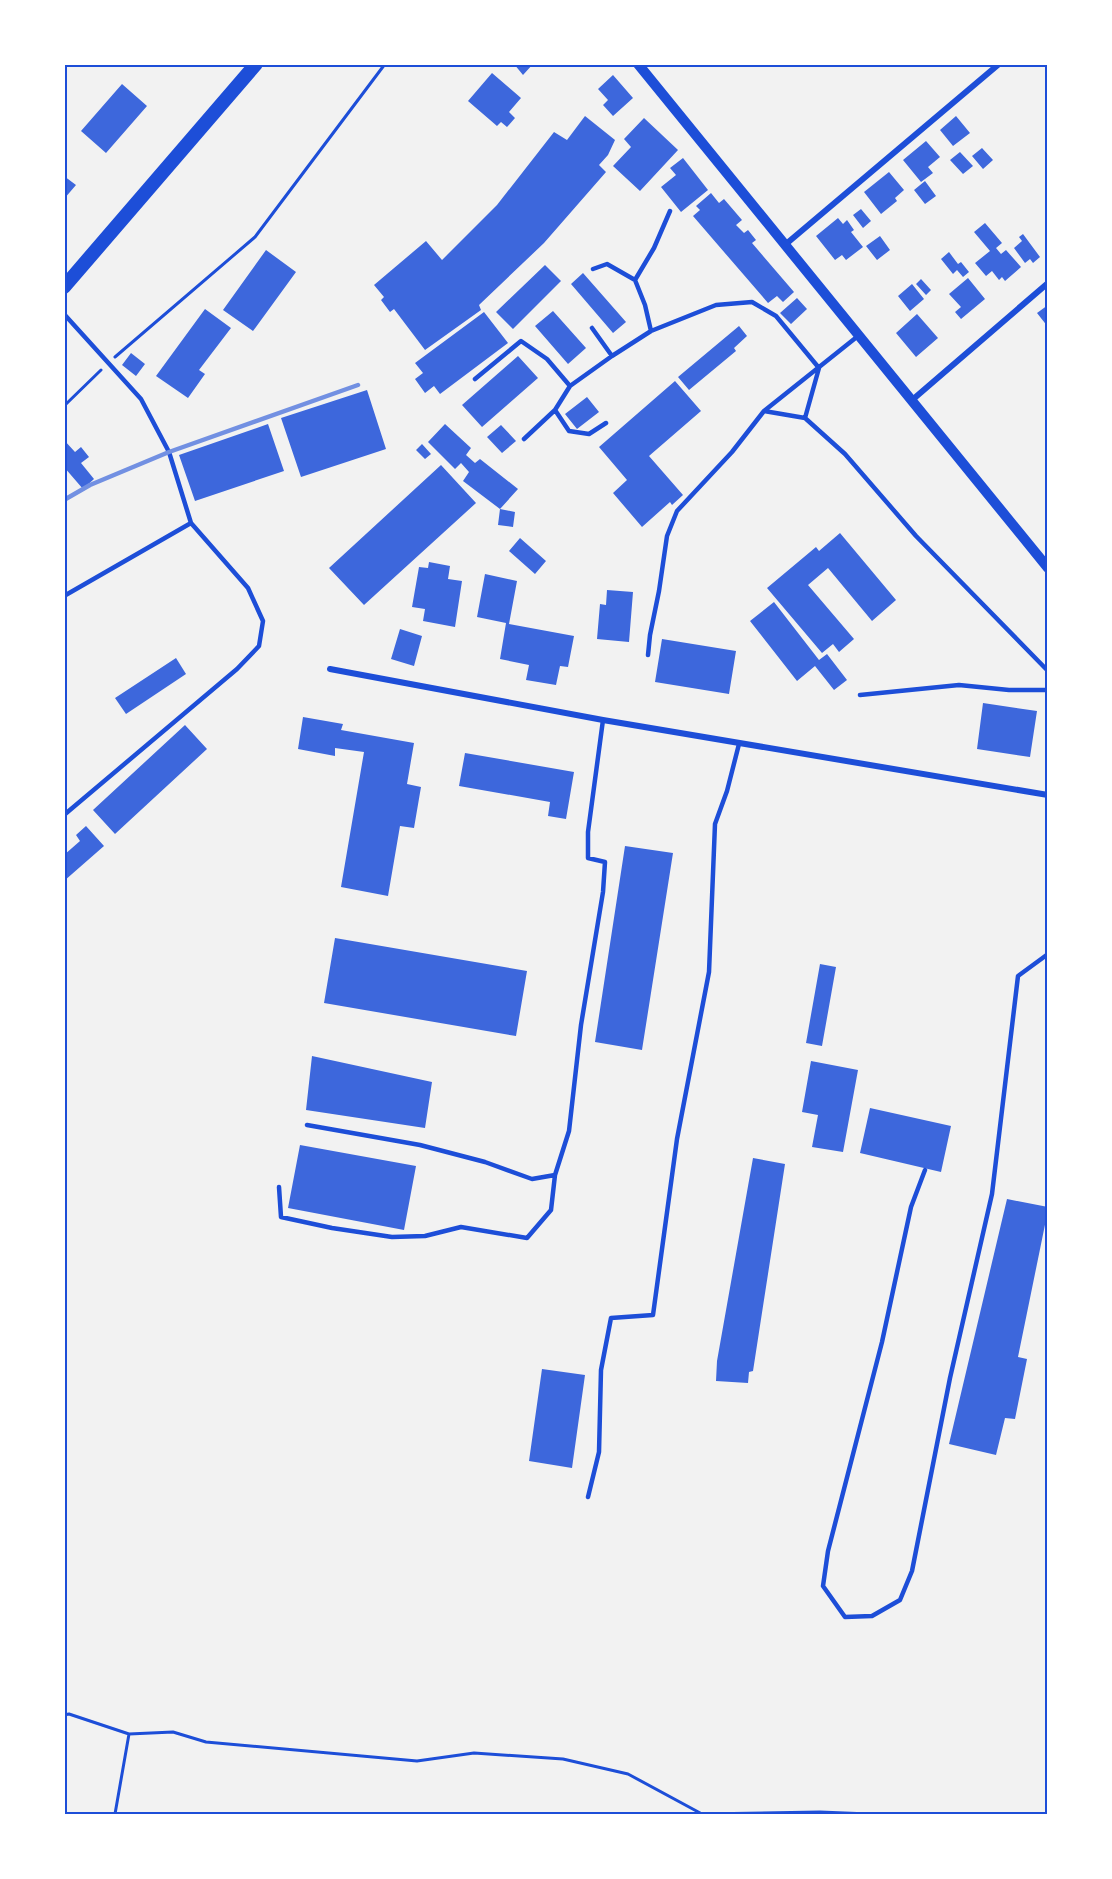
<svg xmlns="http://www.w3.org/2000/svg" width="1112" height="1879" viewBox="0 0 1112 1879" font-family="'Roboto Condensed',sans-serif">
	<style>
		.building { fill: #3d67dc }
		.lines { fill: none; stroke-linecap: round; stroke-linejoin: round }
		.path { stroke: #1d4ed8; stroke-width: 3 }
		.service { stroke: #1d4ed8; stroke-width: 4.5 }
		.minor { stroke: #1d4ed8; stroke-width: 6 }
		.tertiary { stroke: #1d4ed8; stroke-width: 10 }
		.primary { stroke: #1d4ed8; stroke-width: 14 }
		.rail { stroke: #7290e2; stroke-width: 4.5 }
		.neatline { fill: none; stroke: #1d4ed8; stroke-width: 2 }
	</style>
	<rect width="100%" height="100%" fill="#f2f2f2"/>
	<path class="building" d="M514,64H533L523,75Z
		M492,73L521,98L509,112L515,118L507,127L501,122L497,126L468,101Z
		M613,75L633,98L613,116L603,105L608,100L598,89Z
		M122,84L147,106L106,153L81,131Z
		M585,116L615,140L608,155L599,165L606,172L544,243L479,305L481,310L425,350L394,309L390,312L381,300L384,297L374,285L426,241L442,260L497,205L554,132L567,140Z
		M956,116L970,133L953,146L940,130Z
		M644,118L678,150L640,191L613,166L631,147L624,139Z
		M926,141L940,157L928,167L933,173L921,182L903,160Z
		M982,148L993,160L983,169L972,156Z
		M960,152L973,166L963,174L950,160Z
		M683,158L708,190L681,212L661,187L676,175L670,168Z
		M889,172L904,190L895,198L897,201L881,214L864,192Z
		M64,176L76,185L64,199Z
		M925,181L936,196L925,204L914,190Z
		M711,193L719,203L724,199L742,220L736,225L744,233L748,230L756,240L752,243L794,292L783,302L777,296L768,303L693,216L700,210L696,206Z
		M861,209L871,221L863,228L853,215Z
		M838,218L843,224L847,220L854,230L851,232L863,247L846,260L842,255L835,260L816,236Z
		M985,223L1002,243L996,248L1001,254L1006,250L1021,267L1005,281L1002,277L999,280L992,271L986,276L975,263L990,251L974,232Z
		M1023,234L1040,257L1033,263L1030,259L1025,263L1014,248L1022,241L1019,237Z
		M880,236L890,250L877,260L866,246Z
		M266,250L296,272L253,331L223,310Z
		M949,252L958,264L961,262L969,272L963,277L957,270L953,274L941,259Z
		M545,265L561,281L513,329L496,312Z
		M583,273L626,322L613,333L571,284Z
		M968,278L985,299L961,319L955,312L961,307L949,294Z
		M921,279L931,290L926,295L916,284Z
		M912,284L924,299L910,311L898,296Z
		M797,298L807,309L791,324L780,313Z
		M1048,305V327L1037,313Z
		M205,309L231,328L199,370L205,374L188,398L156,376Z
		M553,311L586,348L568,364L535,326Z
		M484,312L508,343L440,394L434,386L425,393L415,379L423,373L415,363Z
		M917,314L938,338L916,357L896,333Z
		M739,326L747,336L734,348L736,351L689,390L678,377Z
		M131,353L145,364L136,376L122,365Z
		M518,356L538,378L482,427L462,405Z
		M675,381L701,411L649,456L683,495L672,505L670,502L642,527L613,493L627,480L599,447Z
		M367,390L386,449L301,477L281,418Z
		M587,397L599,412L577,429L565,414Z
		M268,424L284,471L195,501L179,455Z
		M445,424L471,448L466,455L475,463L480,459L518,489L500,509L463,481L469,472L461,463L455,469L428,442Z
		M501,425L516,441L502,453L487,437Z
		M64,440L75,452L81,447L89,457L81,463L94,479L83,489L64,467Z
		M422,444L431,454L425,459L416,450Z
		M441,465L476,503L364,605L329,568Z
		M500,509L515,512L513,527L498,525Z
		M840,533L896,600L872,621L828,568L808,585L854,639L839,652L833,644L822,653L767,588L816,547L819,551Z
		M520,538L546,561L535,574L509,551Z
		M429,562L450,566L448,579L462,581L455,627L423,621L425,609L412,607L419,567L428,568Z
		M485,574L517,581L509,624L574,636L568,667L560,666L556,685L526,680L529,665L500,659L506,623L477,617Z
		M607,590L633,592L629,642L597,639L600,604L606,605Z
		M774,602L819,660L827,654L847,680L834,690L815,666L797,681L750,621Z
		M400,629L422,636L414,666L391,659Z
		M662,639L736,651L729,694L655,682Z
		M176,658L186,674L126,714L115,698Z
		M983,703L1037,711L1030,757L977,749Z
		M303,717L343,724L341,730L414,743L407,784L421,787L414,828L400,826L388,896L341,887L364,752L335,748V756L298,749Z
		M185,725L207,749L115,834L93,810Z
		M465,753L574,772L566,819L548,816L550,802L459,786Z
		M86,826L104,846L64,881V855L80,841L76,835Z
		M625,846L673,853L642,1050L595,1042Z
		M335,938L527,971L516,1036L324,1003Z
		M820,964L836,967L822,1046L806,1043Z
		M312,1056L432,1082L425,1128L306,1110Z
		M811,1061L858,1070L843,1152L812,1147L818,1115L802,1112Z
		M870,1108L951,1126L941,1172L860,1153Z
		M300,1145L416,1166L404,1230L288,1208Z
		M753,1158L785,1164L753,1371L749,1372L748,1383L716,1381L717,1361Z
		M1007,1199L1048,1207V1210L1018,1357L1027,1359L1015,1419L1005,1418L996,1455L949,1444Z
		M542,1369L585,1375L572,1468L529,1461Z"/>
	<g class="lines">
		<path class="path" d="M115,357L255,237L385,64
			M64,406L101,370
			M64,1715L69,1714L129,1734
			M115,1814L129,1734L173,1732L206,1742L417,1761L474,1753L563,1759L628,1774L702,1814L820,1812L869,1814"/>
		<path class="service" d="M593,269L607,264L635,280L645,305L651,331
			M635,280L654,248L670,211
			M64,314L141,399L169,452L191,523L64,596
			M592,328L612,356
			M475,379L521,341L547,359L570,386
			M555,410L569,431L589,434L606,423
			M764,411L805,418L845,454L916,536L1048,671
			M524,439L555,410L570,386L612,356L651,331L716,305L752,302L776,316L819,368L805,418
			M648,655L650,635L659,591L667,536L677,511L732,452L764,411L858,336
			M860,695L959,685L1009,690H1048
			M64,815L237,669L259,646L263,621L248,588L191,523
			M307,1125L420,1145L485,1162L532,1179L555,1175
			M925,1170L911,1207L882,1342L828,1551L823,1586L845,1617L872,1616L900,1600L912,1571L950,1378L992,1194L1018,976L1048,954
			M279,1187L281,1217L332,1228L392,1237L425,1236L461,1227L527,1238L551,1210L555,1175L569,1131L581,1025L603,892L605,862L588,858V832L603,720
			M588,1497L599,1452L601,1370L611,1318L653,1315L677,1139L709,972L715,824L727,791L739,744"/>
		<path class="minor" d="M786,244L999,64
			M911,401L1048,283
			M330,669L603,720L1048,795"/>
		<path class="tertiary" d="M638,64L1048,568"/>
		<path class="primary" d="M64,287L256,64"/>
		<path class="rail" d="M64,500L90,485L169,452L358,385"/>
	</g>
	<rect width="1112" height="1879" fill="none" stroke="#ffffff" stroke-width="132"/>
	<rect x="66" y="66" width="980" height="1747" class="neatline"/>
</svg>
